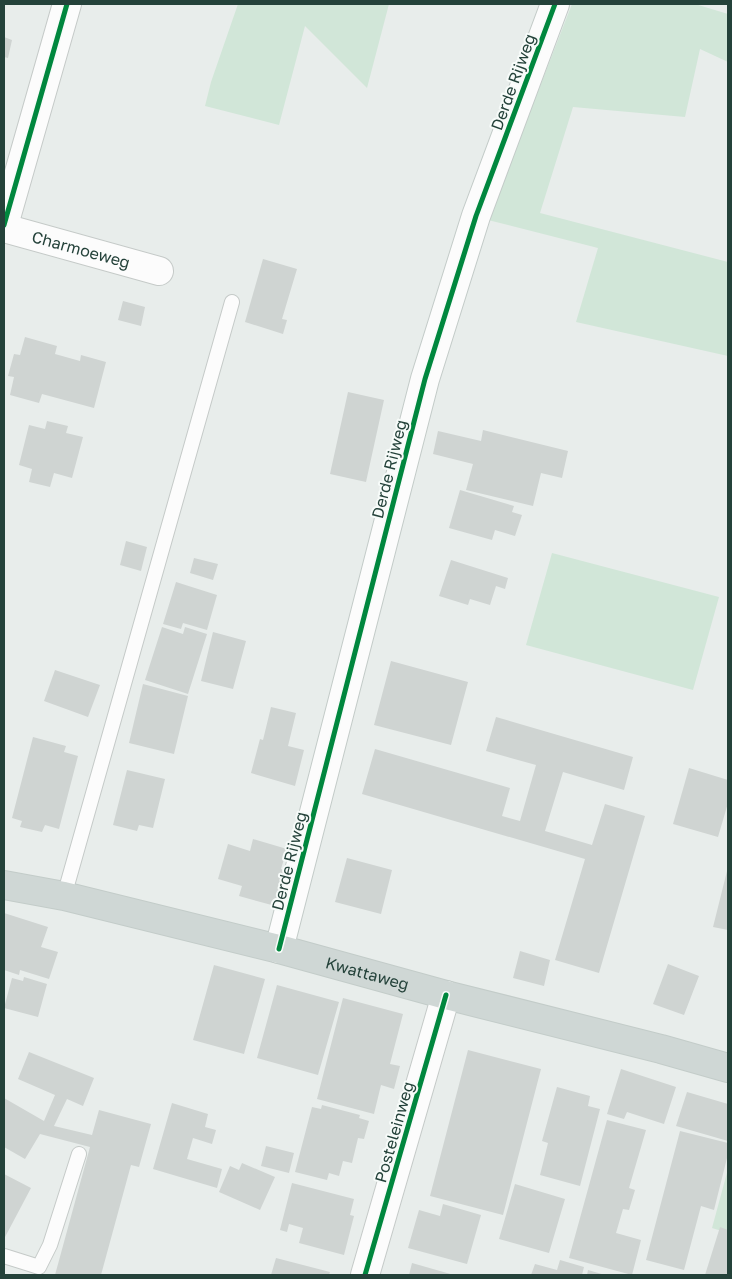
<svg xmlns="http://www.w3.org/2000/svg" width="732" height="1279" viewBox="0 0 732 1279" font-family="'Golos Text',sans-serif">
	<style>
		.green { fill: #d1e6d8 }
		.building { fill: #cfd4d2 }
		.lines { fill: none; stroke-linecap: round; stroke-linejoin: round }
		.lane-casing { stroke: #c5cac8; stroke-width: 16 }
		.street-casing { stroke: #c5cac8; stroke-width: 30 }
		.secondary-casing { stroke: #c3cbc8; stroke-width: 30 }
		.primary-casing { stroke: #c3ccc9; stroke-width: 30 }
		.lane { stroke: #fcfcfc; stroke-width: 14 }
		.street { stroke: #fcfcfc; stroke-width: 28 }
		.secondary { stroke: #fcfcfc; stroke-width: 28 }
		.primary { stroke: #cfd7d5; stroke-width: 28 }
		.cycleway-casing { stroke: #f7fbf9; stroke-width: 8 }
		.cycleway { stroke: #00873e; stroke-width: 5 }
		.labels { text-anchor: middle; stroke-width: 4; stroke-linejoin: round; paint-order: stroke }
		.street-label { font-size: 16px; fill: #24423a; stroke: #f7fbf9 }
	</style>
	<rect width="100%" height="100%" fill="#e8edeb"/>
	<path class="green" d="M238,4H389L367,88L305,26L279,125L205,106L211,82Z
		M572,4H695L728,14V62L700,49L685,117L573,107L540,213L728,262V356L576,322L598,248L488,220Z
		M552,553L719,597L693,690L526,645Z
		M728,1169V1233L712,1228Z"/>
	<path class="building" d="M4,37L12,40L8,58L4,57Z
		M263,259L297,269L282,319L287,320L283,334L245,322Z
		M123,301L145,307L141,326L118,320Z
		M25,337L57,346L55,354L80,361L81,355L106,362L94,408L42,394L39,403L10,395L14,377L8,376L14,354L20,355Z
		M348,392L384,400L366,482L330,474Z
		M47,421L68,426L66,433L83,437L72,478L54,473L50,487L29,482L32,469L19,465L29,425L45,429Z
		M483,430L568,451L562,478L541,473L533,506L466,490L473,464L433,454L438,431L481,441Z
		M460,490L514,506L512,512L522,515L515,536L495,530L492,540L449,528Z
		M126,541L147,547L141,571L120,565Z
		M194,558L218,564L213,580L190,573Z
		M451,560L508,578L505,589L496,586L490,605L470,599L468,605L439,596Z
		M176,582L217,595L207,630L183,623L181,629L163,624Z
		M162,627L183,634L185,627L207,634L188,694L145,680Z
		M213,632L246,641L233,689L201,681Z
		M391,661L468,682L451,745L374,725Z
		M55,670L100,685L88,717L44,701Z
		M143,684L188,696L174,754L129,743Z
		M271,707L296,713L288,746L304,750L295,786L251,773L260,739L263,740Z
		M496,717L633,757L624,790L563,772L545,831L592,845L605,804L645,816L599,973L555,960L585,859L362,794L375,749L510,788L502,816L520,821L536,765L486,751Z
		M33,737L66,746L64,752L78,756L59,829L45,825L42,832L20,827L22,821L12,818Z
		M689,768L728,780V803L718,837L673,824Z
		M127,770L165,779L153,828L139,825L137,831L113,825Z
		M253,839L287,849L281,869L289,872L279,907L239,896L242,886L218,879L228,844L250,851Z
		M347,858L392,870L381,914L335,902Z
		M728,867V930L713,927Z
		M4,913L48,927L41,947L58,952L49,979L20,970L19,975L4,970Z
		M520,951L550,960L544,986L513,978Z
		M668,964L699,976L684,1015L653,1004Z
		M214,965L265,979L244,1054L193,1040Z
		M24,977L47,984L38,1017L4,1008L12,978L23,981Z
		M277,985L339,1002L318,1075L257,1058Z
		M343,998L403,1014L390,1064L400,1066L394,1089L381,1085L374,1114L317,1099Z
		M468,1050L541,1069L503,1215L430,1196Z
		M29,1052L94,1078L83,1106L67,1099L54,1126L92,1135L99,1110L151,1124L139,1167L131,1165L101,1275H55L90,1147L40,1134L25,1159L4,1147V1098L44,1121L55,1095L18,1079Z
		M621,1069L676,1087L664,1124L627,1112L624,1119L607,1114Z
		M557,1087L590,1096L588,1106L600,1109L580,1186L540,1175L548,1143L542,1141Z
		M687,1092L728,1104V1141L676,1126Z
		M172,1103L208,1114L205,1127L216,1130L212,1144L193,1138L187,1159L222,1169L217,1188L153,1169Z
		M322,1105L360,1115L359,1118L369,1121L364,1139L358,1138L352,1163L343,1161L339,1176L329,1173L327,1180L295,1172L312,1107L321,1109Z
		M607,1120L646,1130L629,1188L635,1190L629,1210L623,1209L616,1233L641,1240L632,1275L569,1258Z
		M680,1131L728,1143V1154L714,1210L701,1206L684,1270L646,1260Z
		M266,1146L294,1153L289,1173L261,1166Z
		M242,1163L275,1177L260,1210L219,1192L230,1166L239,1170Z
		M4,1174L31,1188L4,1239Z
		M292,1183L354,1199L350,1215L354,1216L344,1255L299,1243L303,1228L289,1224L287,1232L280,1230Z
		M515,1184L565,1199L549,1253L499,1239Z
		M443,1204L481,1215L467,1264L408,1248L419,1210L440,1216Z
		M720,1227L728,1230V1275H705Z
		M276,1258L330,1272L329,1275H271Z
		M560,1260L584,1267L582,1275H531L535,1264L557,1270Z
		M412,1263L454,1275H409Z
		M588,1270L605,1275H587Z"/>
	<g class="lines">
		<g class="lane-casing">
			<path id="lane" d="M64,896L232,302
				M4,1256L39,1267L50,1245L79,1154"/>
		</g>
		<g class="street-casing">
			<g id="street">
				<path d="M4,225L67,4"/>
				<path id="s1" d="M4,228L159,271"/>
				<path d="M365,1275L446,995"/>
			</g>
		</g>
		<g class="secondary-casing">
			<path id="secondary" d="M279,949L425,379L476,216L555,4"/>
		</g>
		<g class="primary-casing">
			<g id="primary">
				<path id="s2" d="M4,885L64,896L279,949L446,995L661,1049L728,1068"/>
			</g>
		</g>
		<use href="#lane" class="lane"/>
		<use href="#street" class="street"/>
		<use href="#secondary" class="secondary"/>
		<use href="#primary" class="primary"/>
		<g class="cycleway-casing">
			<path id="cycleway" d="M4,225L67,4
				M279,949L425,379L476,216L555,4
				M365,1275L446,995"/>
		</g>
		<use href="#cycleway" class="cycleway"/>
	</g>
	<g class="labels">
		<g class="street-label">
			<text transform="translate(513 82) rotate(-70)" y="6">Derde Rijweg</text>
			<text dy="6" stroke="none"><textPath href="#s1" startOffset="80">Charmoeweg</textPath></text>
			<text transform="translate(389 469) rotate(-76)" y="6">Derde Rijweg</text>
			<text transform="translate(289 861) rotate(-76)" y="6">Derde Rijweg</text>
			<text dy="6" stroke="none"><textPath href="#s2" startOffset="374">Kwattaweg</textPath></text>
			<text transform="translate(394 1132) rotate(-74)" y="6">Posteleinweg</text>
		</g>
	</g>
	<rect width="732" height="1279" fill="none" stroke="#24423a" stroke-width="10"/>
</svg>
